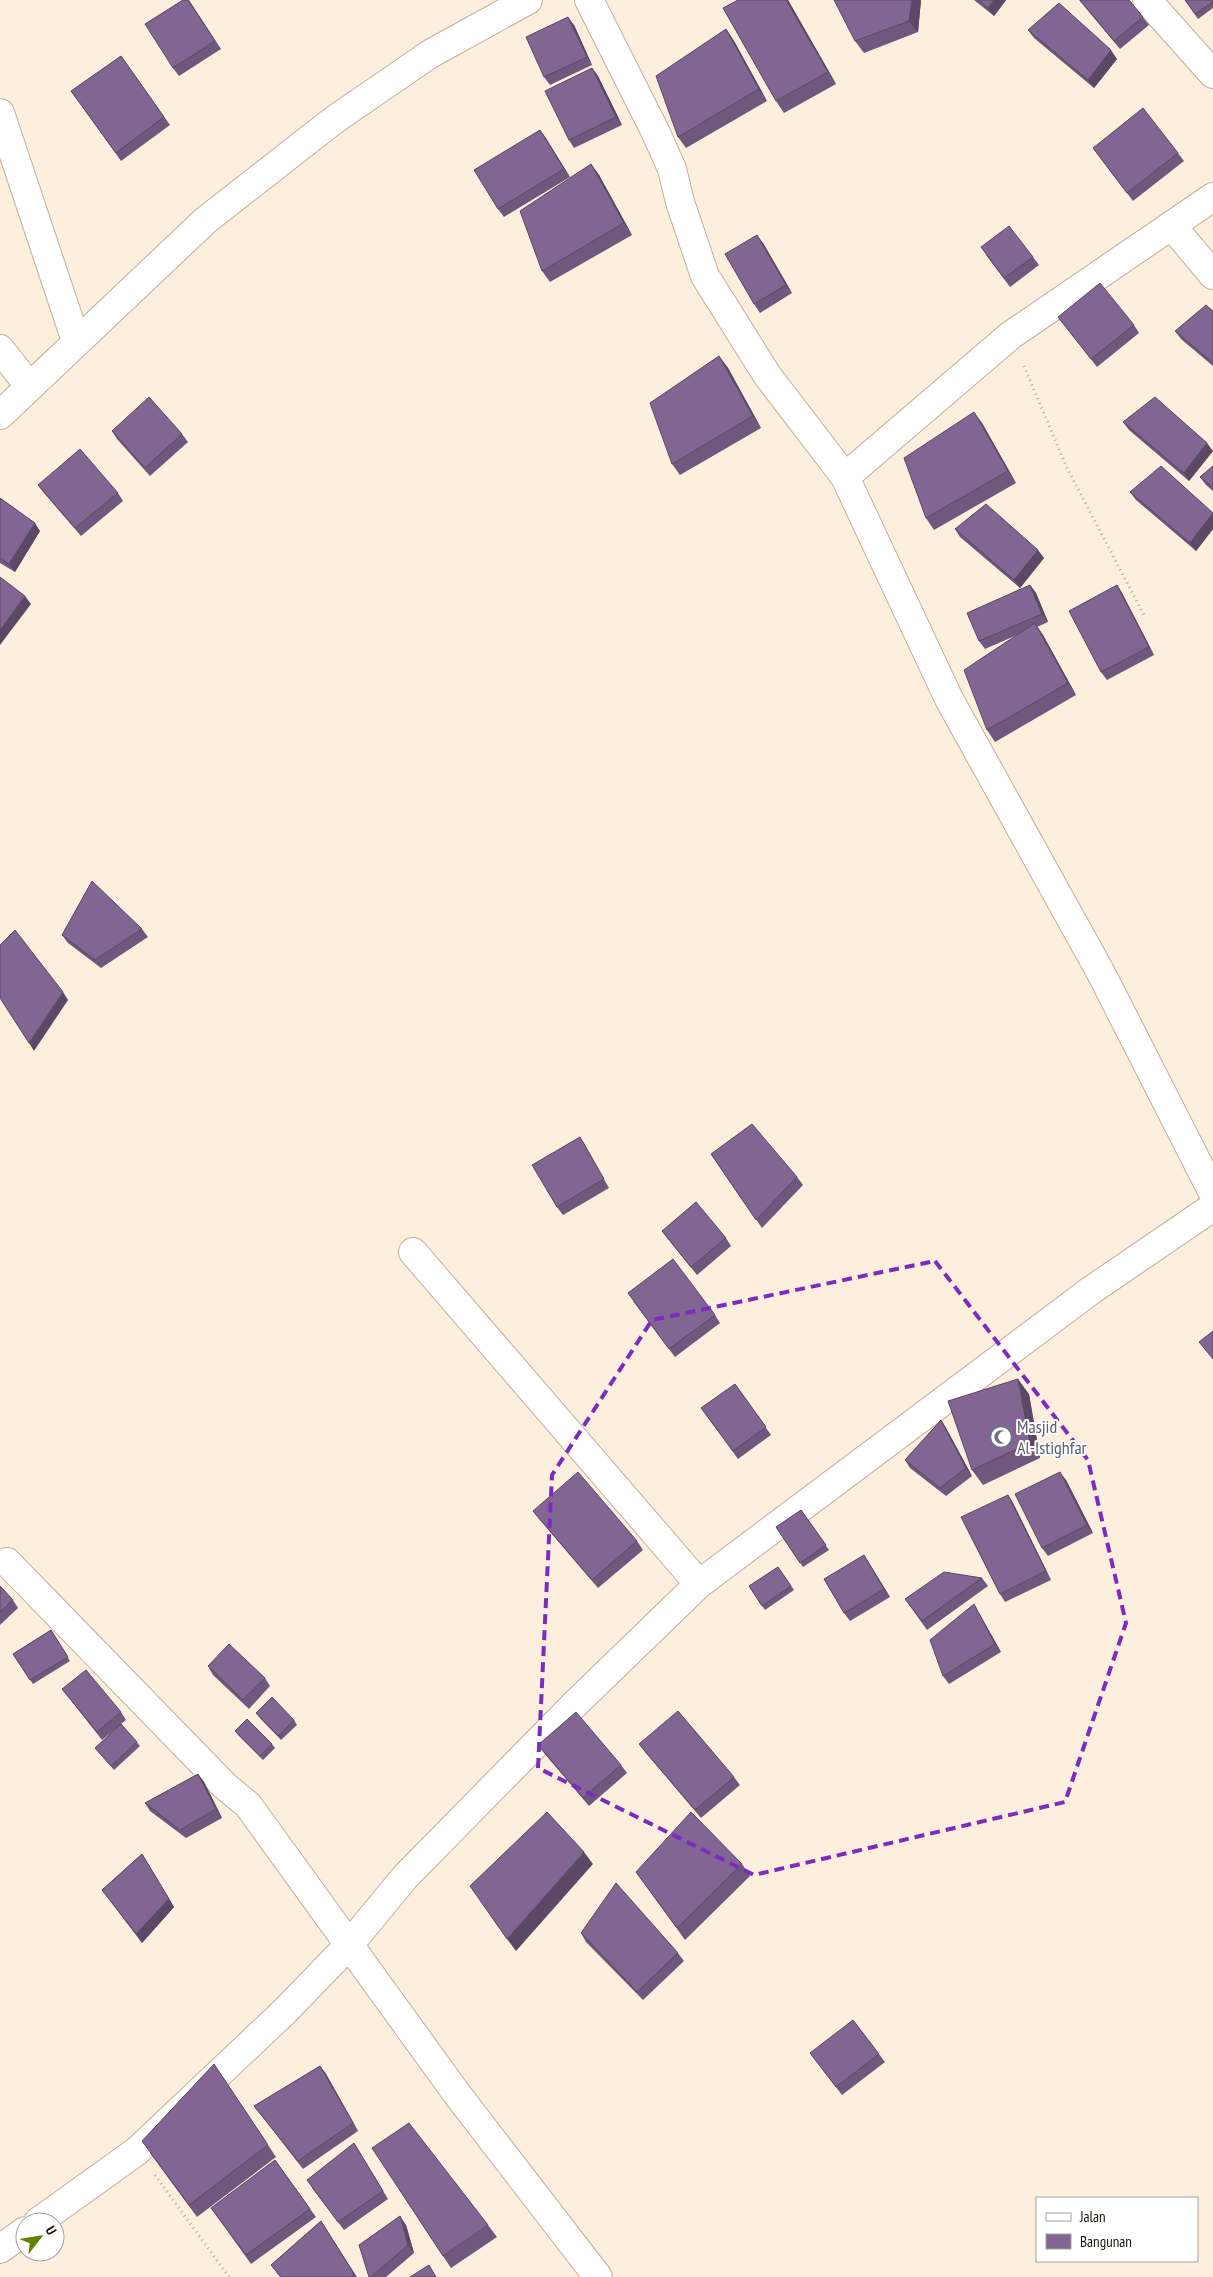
<svg xmlns="http://www.w3.org/2000/svg" width="1213" height="2277" viewBox="0 0 1213 2277" font-family="'PT Sans Narrow',sans-serif">
	<style>
		.lines { fill: none; stroke-linecap: round; stroke-linejoin: round }
		.minor-casing { stroke: #c0af9a; stroke-width: 30 }
		.path { stroke: #b2a799; stroke-width: 3; stroke-dasharray: 1 4; stroke-linecap: butt }
		.minor { stroke: #fff; stroke-width: 28 }
		.wall { fill: #70577e }
		.shaded-wall { fill: #5b4766 }
		.building { fill: #826592; stroke: #5b4766 }
		.marked { fill: none; stroke: #7b2cbf; stroke-width: 4; stroke-dasharray: 10 6; stroke-linejoin: round }
		.labels { text-anchor: middle; stroke-width: 4; stroke-linejoin: round; paint-order: stroke }
		.worship-label { font-size: 18px; fill: #5b616d; stroke: #fff; text-anchor: start }
	</style>
	<rect width="100%" height="100%" fill="#fdefde"/>
	<g class="lines">
		<g class="minor-casing">
			<path id="minor" d="M589,0L656,133L672,169L680,202L705,276L767,375L845,477L949,699L1101,973L1213,1193
				M1147,0L1213,74
				M0,113L76,341
				M1172,226L1213,275
				M0,349L30,387
				M0,415L206,220L334,120L430,54L528,0
				M845,477L1011,335L1213,197
				M413,1252L699,1584
				M7,1562L225,1786L248,1805L457,2094L598,2277
				M38,2222L137,2151L284,2012L349,1945L405,1877L576,1703L699,1584L1090,1291L1213,1207
				M0,2249L25,2231"/>
		</g>
		<path class="path" d="M1024,366L1066,466L1145,617
			M155,2175L229,2277"/>
		<use href="#minor" class="minor"/>
	</g>
	<path class="wall" d="M189,0L221,49L179,76L173,68Z
		M788,0L836,84L784,113L776,101Z
		M921,0L918,32L864,53L855,41Z
		M974,0H1006L994,16Z
		M1079,0H1129L1149,25L1120,49Z
		M1185,0H1213V8L1198,19Z
		M574,25L592,65L550,85L544,77Z
		M726,29L734,41L767,101L686,148L678,137Z
		M1028,30L1117,59L1094,88L1034,38Z
		M121,56L170,125L121,161L71,91Z
		M592,68L598,76L622,125L574,148L569,140Z
		M540,130L570,177L504,217L498,209Z
		M1093,148L1178,153L1184,161L1133,201Z
		M591,164L599,175L632,235L550,282L542,271Z
		M763,243L792,293L760,313L754,304Z
		M986,255L1033,257L1039,265L1010,287Z
		M1213,311V366L1181,339L1175,331Z
		M1058,317L1134,325L1139,333L1097,367Z
		M719,356L728,368L761,428L680,475L672,464Z
		M1123,422L1213,451L1189,481L1129,430Z
		M982,423L1016,483L934,530L926,518Z
		M112,431L182,434L188,442L150,476L117,439Z
		M1213,466V491L1206,485L1200,477Z
		M38,485L118,493L123,501L81,536L44,493Z
		M1130,492L1213,513V529L1196,551L1136,500Z
		M0,498L40,531L15,572L0,563Z
		M955,529L1044,558L1020,588L960,537Z
		M1030,585L1036,593L1048,622L1037,627L1043,635L1076,695L995,742L987,730L1017,635L985,649L979,641Z
		M1117,585L1122,593L1154,655L1107,680L1101,672Z
		M142,929L148,937L101,968L68,943L62,935Z
		M580,1137L585,1145L609,1188L563,1215L557,1207Z
		M711,1154L797,1177L803,1185L762,1228Z
		M662,1231L726,1238L731,1246L697,1275L668,1239Z
		M633,1301L715,1315L720,1323L675,1357Z
		M735,1384L771,1435L738,1459L701,1408Z
		M1029,1394L1040,1458L983,1485L972,1470Z
		M941,1420L946,1428L972,1476L946,1496L910,1468L905,1460Z
		M1066,1480L1093,1533L1048,1556L1042,1548Z
		M1008,1495L1013,1503L1051,1580L1005,1602L1000,1594Z
		M801,1510L829,1550L803,1567L776,1527Z
		M533,1511L637,1541L643,1550L598,1588L539,1519Z
		M864,1555L890,1597L850,1621L844,1613Z
		M778,1567L794,1590L765,1610L749,1586Z
		M982,1578L988,1586L927,1630L905,1599Z
		M0,1586L13,1600L18,1608L0,1625Z
		M979,1613L1001,1652L949,1684L943,1676Z
		M51,1630L70,1661L33,1684L13,1654Z
		M208,1666L265,1678L270,1686L249,1709L213,1675Z
		M62,1689L121,1712L126,1720L121,1724L140,1746L114,1770L95,1748L118,1727L102,1740Z
		M256,1713L294,1720L297,1725L281,1740L259,1717Z
		M235,1731L272,1744L275,1748L263,1760L238,1735Z
		M639,1744L734,1777L740,1785L701,1818L645,1752Z
		M538,1745L621,1765L627,1773L589,1806L544,1753Z
		M198,1774L204,1782L222,1818L186,1838L150,1811L145,1803Z
		M142,1854L174,1907L142,1943L102,1890Z
		M742,1864L750,1876L685,1940L636,1872Z
		M581,1933L678,1953L684,1961L643,2000L586,1942Z
		M810,2053L879,2054L885,2062L842,2095Z
		M320,2066L326,2074L358,2131L303,2169L254,2106Z
		M222,2076L276,2157L197,2217L150,2153Z
		M354,2143L388,2199L344,2230L312,2188Z
		M275,2160L316,2217L251,2264L211,2208Z
		M321,2221L357,2277H280L271,2265Z
		M406,2225L414,2253L386,2277H369Z
		M488,2225L497,2237L451,2268L443,2256Z"/>
	<path class="shaded-wall" d="M786,0H788L836,84L828,72Z
		M912,0H921L918,32L909,21Z
		M994,0H1006L994,16L988,8Z
		M568,17L574,25L592,65L587,57Z
		M726,29L734,41L767,101L759,89Z
		M1111,50L1117,59L1094,88L1088,80Z
		M592,68L598,76L622,125L616,117Z
		M540,130L546,138L570,177L564,169Z
		M591,164L599,175L632,235L624,223Z
		M757,235L763,243L792,293L786,285Z
		M719,356L728,368L761,428L753,416Z
		M974,412L982,423L1016,483L1008,471Z
		M1207,443L1213,451L1189,481L1184,473Z
		M1213,513V529L1196,551L1190,543Z
		M35,523L40,531L15,572L9,564Z
		M1038,550L1044,558L1020,588L1014,580Z
		M1030,585L1036,593L1048,622L1042,614Z
		M1117,585L1122,593L1154,655L1149,647Z
		M25,596L31,604L0,645V630Z
		M1035,623L1043,635L1076,695L1068,683Z
		M63,992L68,1000L34,1051L29,1043Z
		M1018,1379L1029,1394L1040,1458L1030,1443Z
		M941,1420L946,1428L972,1476L966,1468Z
		M1060,1472L1066,1480L1093,1533L1087,1525Z
		M1008,1495L1013,1503L1051,1580L1046,1571Z
		M864,1555L869,1563L890,1597L884,1589Z
		M974,1604L979,1613L1001,1652L995,1644Z
		M198,1774L204,1782L222,1818L216,1809Z
		M584,1852L593,1864L516,1951L507,1939Z
		M142,1854L174,1907L142,1943L136,1934Z
		M320,2066L326,2074L358,2131L353,2123Z
		M400,2216L406,2225L414,2253L408,2245Z"/>
	<path class="building" d="M183,0H188L215,41L173,68L145,24Z
		M738,0H786L828,72L776,101L723,8Z
		M834,0H912L909,21L855,41Z
		M978,0H994L988,8Z
		M1080,0H1129L1143,17L1114,41Z
		M1185,0H1213V2L1195,14Z
		M1059,3L1111,50L1088,80L1028,30Z
		M568,17L587,57L544,77L526,37Z
		M726,29L759,89L678,137L656,76Z
		M121,56L164,117L116,153L71,91Z
		M592,68L616,117L569,140L545,91Z
		M1143,108L1178,153L1127,193L1093,148Z
		M540,130L564,169L498,209L474,170Z
		M591,164L624,223L542,271L520,211Z
		M1009,226L1033,257L1004,278L981,247Z
		M757,235L786,285L754,304L725,254Z
		M1100,283L1134,325L1091,359L1058,317Z
		M1206,305L1213,311V363L1175,331Z
		M719,356L753,416L672,464L650,403Z
		M149,397L182,434L145,468L112,431Z
		M1155,397L1207,443L1184,473L1123,422Z
		M974,412L1008,471L926,518L904,458Z
		M80,449L118,493L75,528L38,485Z
		M1161,466L1213,513L1190,543L1130,492Z
		M1213,466V487L1200,477Z
		M0,498L35,523L9,564L0,558Z
		M986,504L1038,550L1014,580L955,529Z
		M0,577L25,596L0,630Z
		M1030,585L1042,614L979,641L967,613Z
		M1117,585L1149,647L1101,672L1069,611Z
		M1035,623L1068,683L987,730L964,670Z
		M92,881L142,929L95,960L62,935Z
		M15,930L63,992L29,1043L0,998V945Z
		M752,1124L797,1177L756,1220L711,1154Z
		M580,1137L604,1179L557,1207L532,1165Z
		M696,1202L726,1238L691,1267L662,1231Z
		M673,1259L715,1315L669,1349L628,1293Z
		M1213,1331V1359L1199,1342Z
		M1018,1379L1030,1443L972,1470L948,1401Z
		M735,1384L766,1427L733,1451L701,1408Z
		M941,1420L966,1468L940,1488L905,1460Z
		M578,1472L637,1541L592,1580L533,1511Z
		M1060,1472L1087,1525L1042,1548L1015,1494Z
		M1008,1495L1046,1571L1000,1594L961,1517Z
		M801,1510L826,1545L800,1563L776,1527Z
		M864,1555L884,1589L844,1613L824,1579Z
		M778,1567L791,1586L762,1606L749,1586Z
		M944,1572L982,1578L922,1621L905,1599Z
		M0,1586L13,1600L0,1612Z
		M974,1604L995,1644L943,1676L930,1640Z
		M51,1630L68,1657L30,1680L13,1654Z
		M229,1644L265,1678L243,1700L208,1666Z
		M86,1670L121,1712L97,1732L62,1689Z
		M272,1697L294,1720L278,1736L256,1713Z
		M678,1711L734,1777L695,1810L639,1744Z
		M576,1712L621,1765L583,1798L538,1745Z
		M247,1719L272,1744L260,1756L235,1731Z
		M121,1724L137,1742L111,1766L95,1748Z
		M198,1774L216,1809L180,1830L145,1803Z
		M547,1812L584,1852L507,1939L470,1886Z
		M691,1812L742,1864L677,1928L636,1872Z
		M142,1854L169,1899L136,1934L102,1890Z
		M616,1883L678,1953L637,1992L581,1933Z
		M853,2020L879,2054L836,2087L810,2053Z
		M214,2064L268,2145L189,2205L142,2141Z
		M320,2066L353,2123L298,2161L254,2106Z
		M409,2123L488,2225L443,2256L372,2148Z
		M354,2143L383,2191L338,2222L307,2180Z
		M275,2160L310,2209L246,2255L211,2208Z
		M400,2216L408,2245L371,2277H369L359,2245Z
		M321,2221L354,2274L351,2277H281L271,2265Z
		M429,2265L436,2277H410Z"/>
	<path class="marked" d="M935,1261L1088,1460L1126,1623L1065,1802L754,1875L538,1768L552,1475L652,1320Z"/>
	<defs>
		<g id="mosque-ring" transform="scale(1.125)"><circle r="9.5" fill="#fff" stroke="#6b7280" stroke-width="1.5"/><path d="M3.5-4.9A6 6 0 1 0 3.5 4.9A5 5 0 1 1 3.5-4.9Z" fill="#6b7280"/></g>
	</defs>
	<g fill-rule="evenodd">
		<use href="#mosque-ring" x="1001" y="1437"/>
	</g>
	<g class="labels">
		<g class="worship-label">
			<text x="1017" y="1433">Masjid<tspan x="1017" dy="21">Al-Istighfar</tspan></text>
		</g>
	</g>
	<rect x="1036" y="2197" width="162" height="65" fill="#ffffff" stroke="#a3a19e"/>
	<rect x="1046" y="2213" width="25" height="8" fill="#ffffff" stroke="#a3a19e"/>
	<text x="1080" y="2222" font-size="15" fill="#1a140c">Jalan</text>
	<rect x="1046" y="2234" width="25" height="15" fill="#826592" stroke="#a3a19e"/>
	<text x="1080" y="2247" font-size="15" fill="#1a140c">Bangunan</text>
	<g transform="translate(40 2237) rotate(59)"><circle r="24" fill="#ffffff" stroke="#a3a19e"/>
	<path d="M0-4L9 19L0 12L-9 19Z" fill="#608402"/>
	<text y="-8" font-size="14" font-weight="bold" text-anchor="middle" fill="#1a140c">U</text>
	</g>
</svg>
